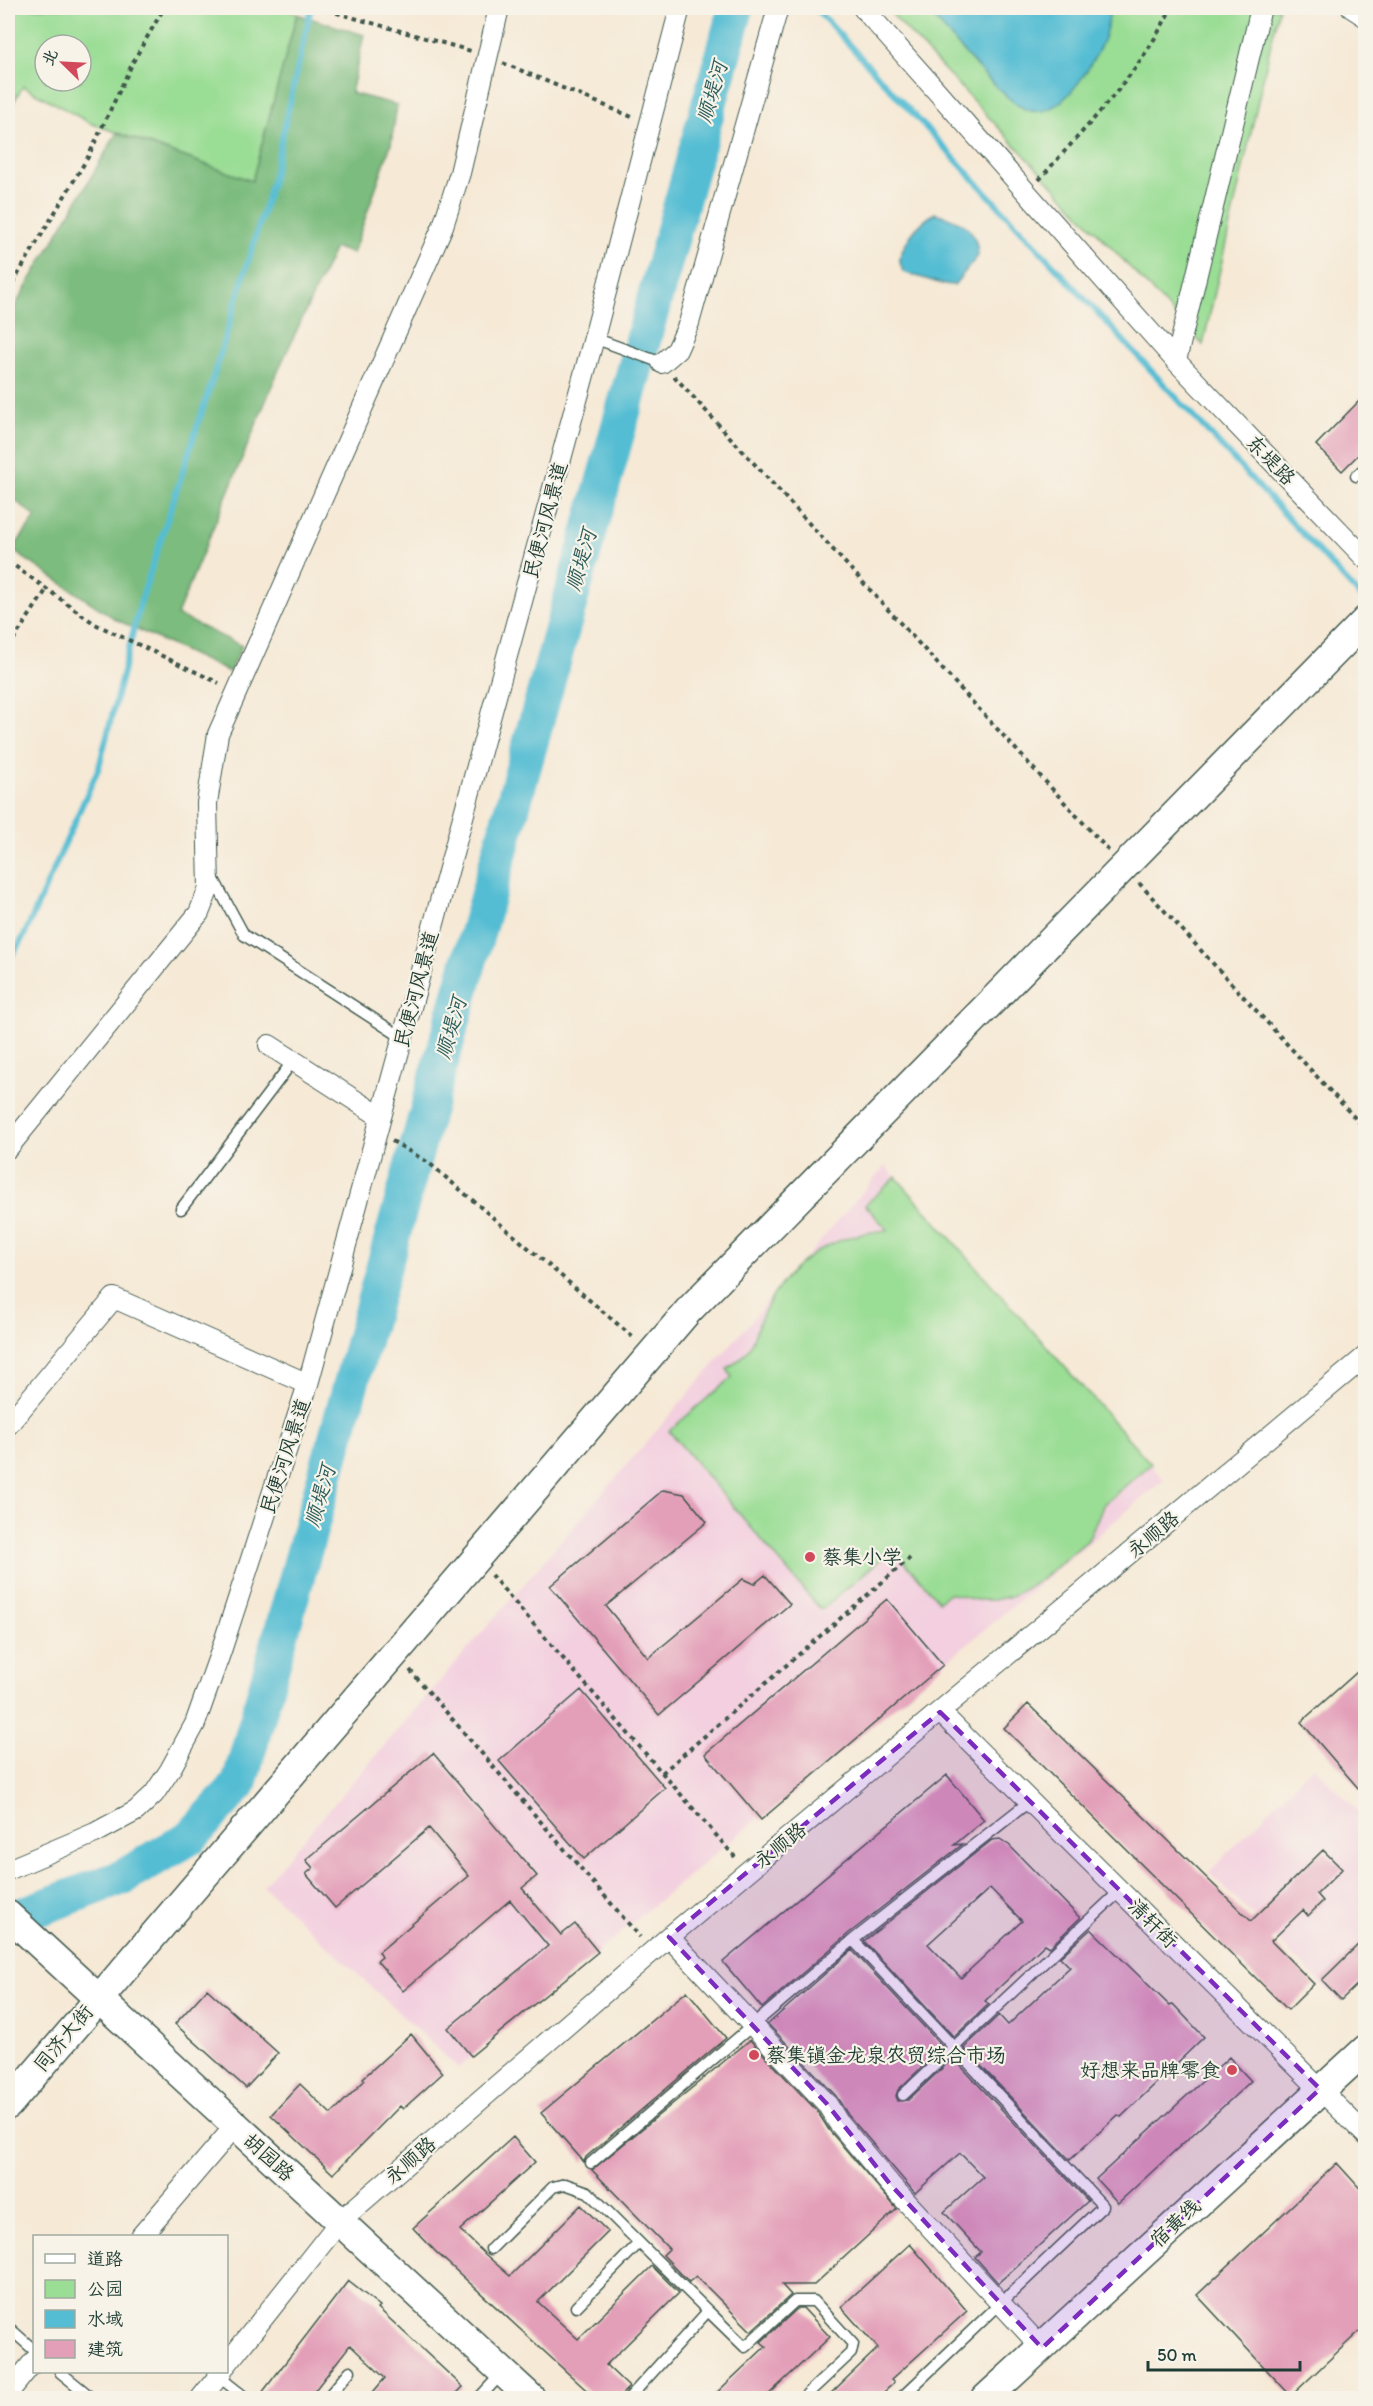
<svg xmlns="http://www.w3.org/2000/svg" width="1373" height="2406" viewBox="0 0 1373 2406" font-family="Itim,'LXGW WenKai TC',sans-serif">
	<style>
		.built { fill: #f3cfdf }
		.green { fill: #9add94; stroke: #5c8d64; stroke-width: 1.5; fill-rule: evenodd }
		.forest { fill: #7bbc7e; stroke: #4d7c59; stroke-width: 1.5 }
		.water { fill: #55bdd3; stroke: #3a7d84; stroke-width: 1.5 }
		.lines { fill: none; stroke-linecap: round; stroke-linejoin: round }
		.stream { stroke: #55bdd3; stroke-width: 6 }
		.river { stroke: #55bdd3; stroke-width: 36 }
		.building { fill: #e39eb8; fill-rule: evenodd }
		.lane-casing { stroke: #3f574c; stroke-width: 13 }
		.street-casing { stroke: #3f574c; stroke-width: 22 }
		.secondary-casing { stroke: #3f574c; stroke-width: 31 }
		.path { stroke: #3f574c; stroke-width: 4; stroke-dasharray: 4.5 4.5; stroke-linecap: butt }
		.lane { stroke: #fff; stroke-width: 10 }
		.street { stroke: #fff; stroke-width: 20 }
		.secondary { stroke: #fff; stroke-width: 28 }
		.marked { fill: #7b2cbf; fill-opacity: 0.2; stroke: #7b2cbf; stroke-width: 4.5; stroke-dasharray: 12 8; stroke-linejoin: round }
		.poi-dot { fill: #d1495b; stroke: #f7f3e8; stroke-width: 2 }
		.labels { text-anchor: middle; stroke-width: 4.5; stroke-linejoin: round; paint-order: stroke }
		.street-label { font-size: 20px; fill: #1f3d34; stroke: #f7f3e8 }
		.poi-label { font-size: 20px; fill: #1f3d34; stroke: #f7f3e8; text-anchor: start }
		.water-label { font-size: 21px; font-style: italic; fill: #2c5d5c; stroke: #f7f3e8 }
	</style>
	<rect width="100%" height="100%" fill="#f7f3e8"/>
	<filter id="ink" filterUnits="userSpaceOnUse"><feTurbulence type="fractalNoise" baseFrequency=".0167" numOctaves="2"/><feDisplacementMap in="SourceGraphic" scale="12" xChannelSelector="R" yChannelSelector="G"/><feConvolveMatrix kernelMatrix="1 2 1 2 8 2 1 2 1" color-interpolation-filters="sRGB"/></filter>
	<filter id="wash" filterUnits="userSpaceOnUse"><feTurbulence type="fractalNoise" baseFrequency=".008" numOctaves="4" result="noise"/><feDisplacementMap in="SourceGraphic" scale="24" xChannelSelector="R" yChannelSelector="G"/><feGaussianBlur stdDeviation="1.35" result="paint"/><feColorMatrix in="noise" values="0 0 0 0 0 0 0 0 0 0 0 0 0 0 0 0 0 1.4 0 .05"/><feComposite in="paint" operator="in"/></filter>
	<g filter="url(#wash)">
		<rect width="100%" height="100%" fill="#f6e9d6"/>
		<path class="built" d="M885,1166L1164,1480L458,2068L263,1886Z
			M1313,1766L1365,1818V1979L1341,2003L1209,1872Z"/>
		<path class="green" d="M8,8H288L297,14L252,181L90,123L23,86L8,112ZM45,45H81V81H45Z
			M886,8H1279L1203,345Z
			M896,1177L1151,1464L1104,1504L1088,1540L1039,1581L1012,1596L994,1600H976L949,1593L939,1601L893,1549L821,1610L669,1431L732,1377L727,1369C733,1364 740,1360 745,1354C754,1343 757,1325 764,1312C790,1260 831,1235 888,1230L865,1205Z"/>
		<path class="forest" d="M297,14L364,35L351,93L397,105L391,144L353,253L335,248L282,362L177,615L242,646L229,672L117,620L12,550L36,517L8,495V318L117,133L252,181Z"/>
		<path class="water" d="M925,8H1111C1108,19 1107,33 1102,43C1090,68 1059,124 1025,109C999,98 947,31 925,8Z
			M935,213C961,221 977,226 978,256L954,285L942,284L903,272L899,259C907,238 915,226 935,213Z"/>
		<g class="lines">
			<path class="stream" d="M815,8L1362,598
				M8,962L24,936L99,767L140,604L217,365L272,182L311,8"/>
			<path class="river" d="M8,1920L123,1877L191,1837L239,1784L736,8"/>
		</g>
		<g id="blocks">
			<path class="building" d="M1365,395V448L1342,471L1316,445Z
				M663,1490L684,1494L707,1522L606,1606L648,1658L743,1579L754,1584L765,1575L790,1604L659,1715L550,1586Z
				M887,1599L943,1665L761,1820L705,1754Z
				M1365,1665V1796L1301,1722Z
				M581,1690L665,1788L584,1859L499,1761Z
				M1028,1704L1251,1921L1323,1850L1342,1869L1317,1894L1323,1901L1308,1916L1303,1910L1271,1941L1314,1984L1288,2010L1004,1728Z
				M433,1753L537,1876L522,1888L561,1935L575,1924L598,1952L471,2056L448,2028L548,1946L510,1900L403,1991L377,1961L382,1957L379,1952L469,1876L429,1828L335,1908L306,1874L313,1868L306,1860Z
				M947,1775L984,1820L954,1845L963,1844L848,1934L762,2008L723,1962Z
				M1000,1839L1009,1845L1080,1918L1050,1947L1045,1944L985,2001L989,2004L954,2037L864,1941L992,1840ZM990,1888L1022,1921L961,1978L928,1944Z
				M1091,1929L1170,2006L1173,2004L1204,2037L1121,2117L1118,2115L1070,2160L964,2048L999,2015L1008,2025L1070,1967L1060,1957Z
				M1365,1938V1977L1341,2000L1322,1980Z
				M852,1950L943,2047L898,2090L896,2096L898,2101L908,2100L953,2058L1088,2201L998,2283L975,2257L981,2252L944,2212L983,2177L960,2153L915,2193L848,2115L836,2096L768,2024Z
				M207,1989L278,2053L246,2088L175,2024Z
				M687,1991L726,2038L586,2157L584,2162L541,2113Z
				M411,2034L443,2073L403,2109L400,2106L333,2174L271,2115L300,2084L331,2114L365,2080L363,2078Z
				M750,2040L817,2111L829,2130L897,2209L814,2285H782L791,2295L751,2331L696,2276L689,2282L663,2255L669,2249L592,2170Z
				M1229,2057L1251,2081L1118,2203L1096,2179Z
				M513,2137L535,2162L460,2230L486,2255L510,2276L581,2205L608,2232L538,2302L578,2339L652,2266L679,2293L606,2365L629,2387L618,2398H595L436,2252L413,2228Z
				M1337,2163L1365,2194V2326L1291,2396L1197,2295Z
				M910,2244L967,2311L891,2380L894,2383L877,2398H826L878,2348L841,2307Z
				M348,2281L380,2306L378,2308L463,2387L452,2398H368L385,2378L350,2345L309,2398H258Z
				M798,2308H803L830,2337L765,2398H711L766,2346L761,2342Z"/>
		</g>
	</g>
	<g filter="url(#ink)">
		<use href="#blocks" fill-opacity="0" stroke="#3f574c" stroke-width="1.5"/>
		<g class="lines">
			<g class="lane-casing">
				<path id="lane" d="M594,338L662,363
					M1356,476L1366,467
					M212,876L244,935L403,1038
					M181,1209L293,1061
					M853,1940L1103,2206L901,2398
					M903,2095L1120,1891
					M591,2163L853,1940L1030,1801
					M491,2249L553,2187L565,2184L588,2192L708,2311L629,2398
					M576,2307L639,2243
					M708,2311L745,2347L795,2301H814L853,2344L851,2353L803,2398
					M8,2327L34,2350
					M60,2372L92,2398
					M218,2376L246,2398
					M327,2398L350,2371
					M479,2398L503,2372"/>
			</g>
			<g class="street-casing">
				<path id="street" d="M863,8L1176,361L1366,559
					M1352,8L1366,17
					M1176,361L1261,8
					M662,363L677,350L689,323L778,8
					M269,1045L381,1117
					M8,1148L199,913L209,888L207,803L218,734L443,226L460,173L499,8
					M8,1425L114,1298L308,1384
					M940,1712L1366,2135
					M8,1870L95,1833L136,1811L154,1794L170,1770L195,1724L221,1651L308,1384L594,338L680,8
					M669,1937L827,2104L838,2122L890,2184L1042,2348
					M141,2236L235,2126
					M226,2365L340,2221L669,1937L1366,1356
					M8,2393L34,2361
					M201,2398L222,2372"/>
			</g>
			<g class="secondary-casing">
				<path id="secondary" d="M8,1915L531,2398
					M8,2105L688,1311L1366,620
					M986,2398L1366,2049"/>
			</g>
			<path class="path" d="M319,8L471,51
				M503,63L632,117
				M1039,180C1087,125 1140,74 1171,8
				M8,291L88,157L134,60L164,8
				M674,376L1109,851
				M8,561L95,624L219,683
				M8,648L47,589
				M1139,883L1366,1130
				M392,1141L429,1163L635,1339
				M491,1575L735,1857
				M410,1670L640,1937
				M662,1773L910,1558"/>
			<use href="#lane" class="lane"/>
			<use href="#street" class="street"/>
			<use href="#secondary" class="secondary"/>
		</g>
	</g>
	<path class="marked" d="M940,1712L1320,2089L1042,2348L890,2184L827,2104L669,1937Z"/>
	<g class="poi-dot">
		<circle cx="810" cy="1557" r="6"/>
		<circle cx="754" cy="2055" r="6"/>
		<circle cx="1232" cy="2070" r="6"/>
	</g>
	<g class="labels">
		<g class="street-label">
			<text transform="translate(1271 460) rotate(46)" y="7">东堤路</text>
			<text transform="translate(545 520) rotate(-75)" y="7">民便河风景道</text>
			<text transform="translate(416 989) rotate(-75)" y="7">民便河风景道</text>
			<text transform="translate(285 1456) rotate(-72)" y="7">民便河风景道</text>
			<text transform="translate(1153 1534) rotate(-40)" y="7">永顺路</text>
			<text transform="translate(780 1845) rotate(-39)" y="7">永顺路</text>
			<text transform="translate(1153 1923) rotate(45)" y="7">清轩街</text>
			<text transform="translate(63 2038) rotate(-50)" y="7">同济大街</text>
			<text transform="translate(269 2157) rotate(42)" y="7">胡园路</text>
			<text transform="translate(410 2160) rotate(-41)" y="7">永顺路</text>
			<text transform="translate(1175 2223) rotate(-43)" y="7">宿黄线</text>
		</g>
		<g class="poi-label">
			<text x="822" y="1564">蔡集小学</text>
			<text x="766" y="2062">蔡集镇金龙泉农贸综合市场</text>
			<text x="1220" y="2077" text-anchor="end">好想来品牌零食</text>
		</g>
		<g class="water-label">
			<text transform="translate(712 92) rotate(-74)" y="7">顺堤河</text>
			<text transform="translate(581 560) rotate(-74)" y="7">顺堤河</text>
			<text transform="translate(451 1028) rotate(-74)" y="7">顺堤河</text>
			<text transform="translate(320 1496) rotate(-74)" y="7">顺堤河</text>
		</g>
	</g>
	<rect width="1373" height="2406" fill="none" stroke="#f7f3e8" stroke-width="30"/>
	<rect x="33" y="2235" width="195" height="138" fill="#f7f3e8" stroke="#a1aaa0" stroke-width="1.5"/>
	<rect x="45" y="2254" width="30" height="9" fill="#ffffff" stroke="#a1aaa0" stroke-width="1.5"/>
	<text x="87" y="2265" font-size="18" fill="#1f3d34">道路</text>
	<rect x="45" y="2280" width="30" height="18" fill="#9add94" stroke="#a1aaa0" stroke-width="1.5"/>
	<text x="87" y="2295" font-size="18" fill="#1f3d34">公园</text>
	<rect x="45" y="2310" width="30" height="18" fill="#55bdd3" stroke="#a1aaa0" stroke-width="1.5"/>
	<text x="87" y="2325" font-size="18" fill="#1f3d34">水域</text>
	<rect x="45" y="2340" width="30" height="18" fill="#e39eb8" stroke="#a1aaa0" stroke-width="1.5"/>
	<text x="87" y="2355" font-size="18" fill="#1f3d34">建筑</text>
	<g transform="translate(63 63) rotate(294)"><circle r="28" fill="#f7f3e8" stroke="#a1aaa0" stroke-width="1.5"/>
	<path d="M0-4.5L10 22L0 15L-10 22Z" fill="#d1495b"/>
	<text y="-9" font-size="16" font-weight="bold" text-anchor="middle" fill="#1f3d34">北</text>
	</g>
	<path d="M1148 2361v9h152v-9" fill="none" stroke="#1f3d34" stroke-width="3"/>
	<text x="1157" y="2361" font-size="18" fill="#1f3d34" stroke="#f7f3e8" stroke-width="4.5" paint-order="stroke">50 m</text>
</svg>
